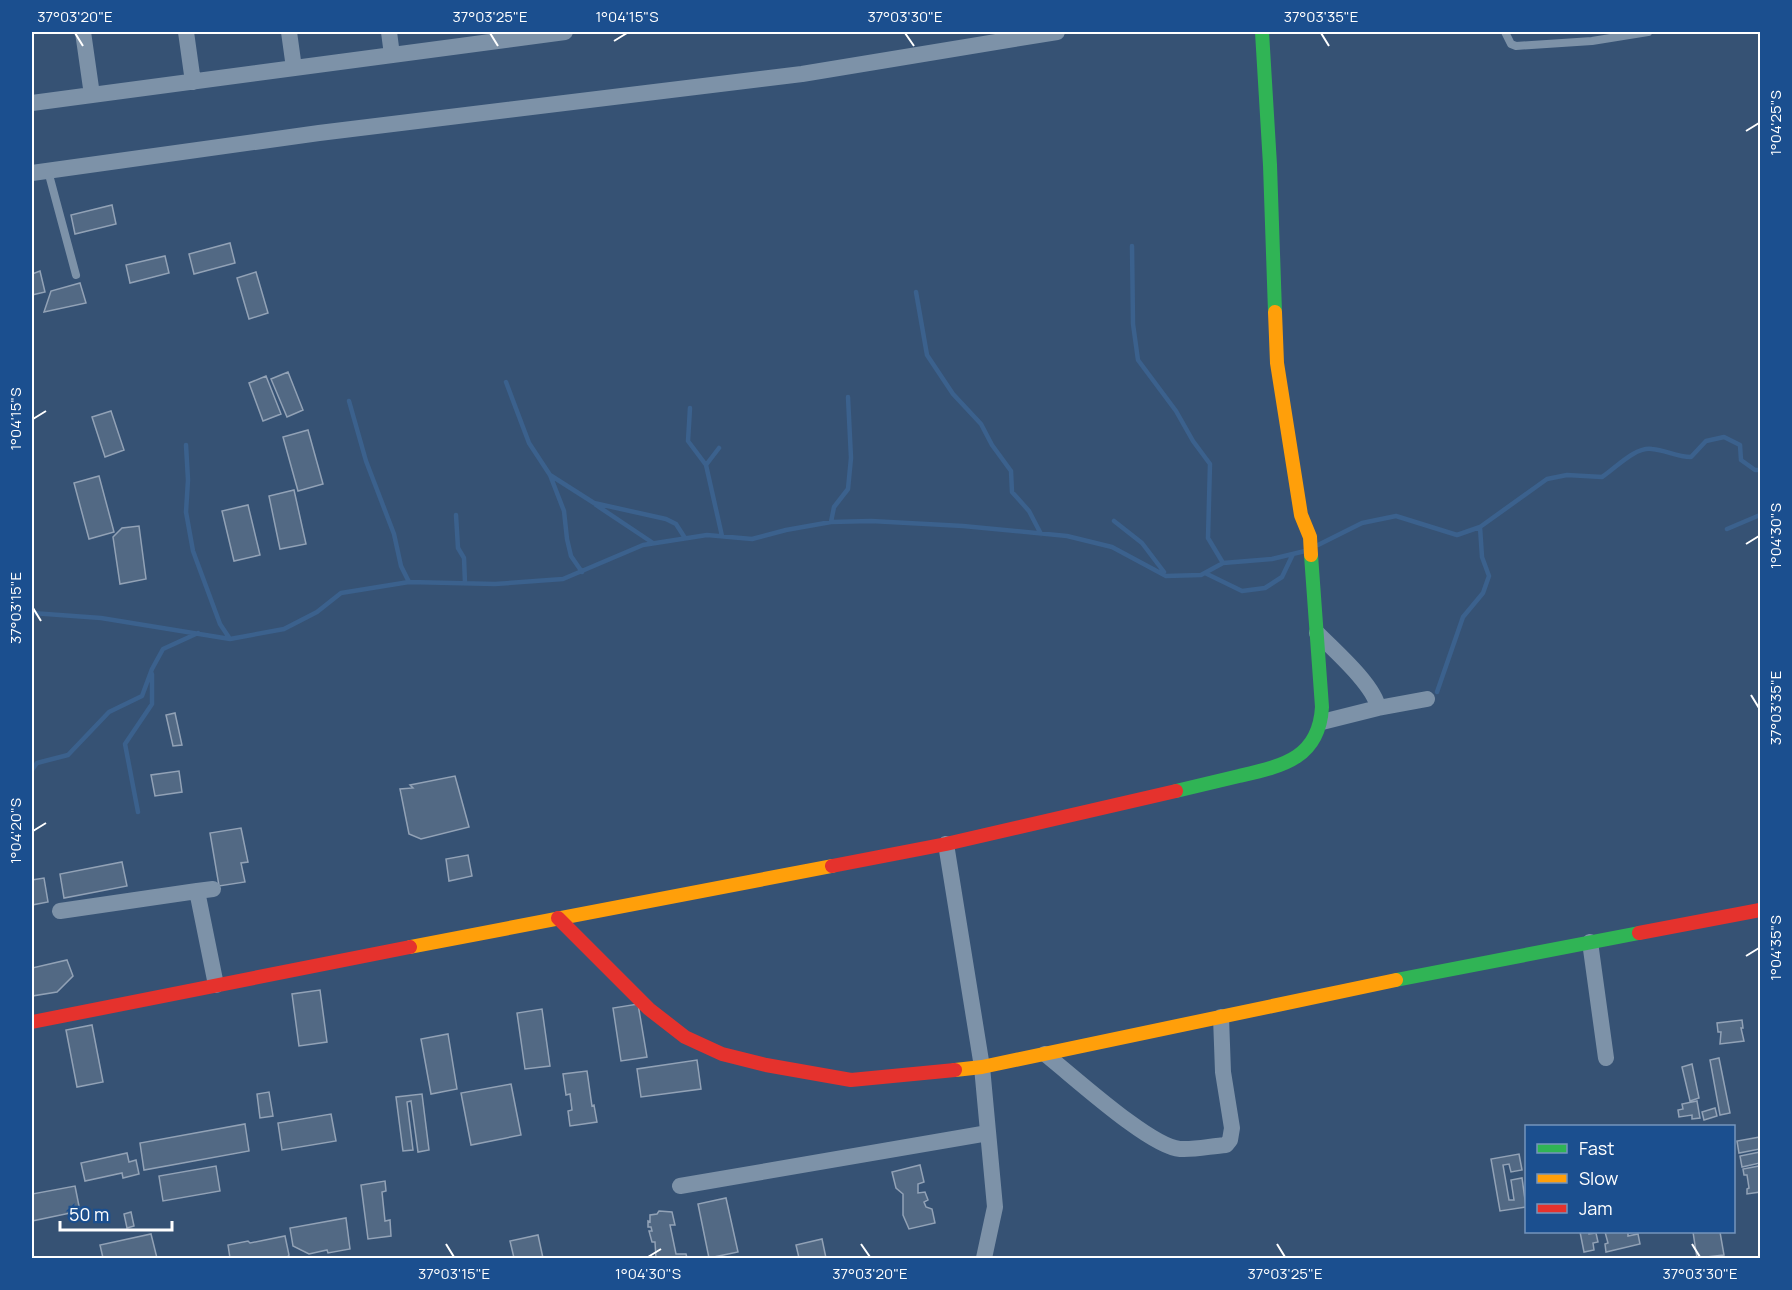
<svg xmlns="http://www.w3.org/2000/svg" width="1792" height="1290" viewBox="0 0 1792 1290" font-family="Manrope,sans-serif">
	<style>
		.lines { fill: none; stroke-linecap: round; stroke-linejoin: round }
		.stream { stroke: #3b618d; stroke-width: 4.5 }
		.building { fill: #526984; stroke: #92a2b6; stroke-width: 1.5 }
		.lane { stroke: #7d92a8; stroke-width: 8 }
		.street { stroke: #7d92a8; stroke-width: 16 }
		.fast { stroke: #30b455; stroke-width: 14 }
		.slow { stroke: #ff9f0a; stroke-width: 14 }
		.jam { stroke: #e5322d; stroke-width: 14 }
		.ticks { fill: none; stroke: #fff; stroke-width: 2 }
		.neatline { fill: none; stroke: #fff; stroke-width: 2 }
		.ticks-label { font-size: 15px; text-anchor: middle; fill: #fff }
	</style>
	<rect width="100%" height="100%" fill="#365274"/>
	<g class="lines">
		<path class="stream" d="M1132,246L1133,324L1138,360L1176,411L1193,441L1210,464L1208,538L1223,563
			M916,292L927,355L953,394L981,424L992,445L1011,471L1012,492L1029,511L1041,534
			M506,382L529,443L550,475L564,511L567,539L571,556L582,572
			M349,401L366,461L394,534L401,566L409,582
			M690,408L688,441L706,465
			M186,445L188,480L186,512L193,551L220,624L230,639
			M719,448L706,465L722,536
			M550,475L594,503L666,519L676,524L685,538
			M596,505L653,543
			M456,515L458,548L464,558L465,583
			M1114,521L1142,543L1164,572
			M831,522L834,507L848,489L851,458L848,397
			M1727,529L1760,515
			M1318,545L1362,523L1396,516L1457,535L1480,527L1547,479L1567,475L1602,477C1616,468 1634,447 1652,449C1666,450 1676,457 1691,457L1706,441L1724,437L1740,445L1741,460L1755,470H1760
			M1205,573L1242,591L1265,588L1282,577L1293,554
			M32,613L101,618L230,639L284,629L317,612L341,593L409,582L495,584L563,579L643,545L707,535L752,539L786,530L831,522L871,521L963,526L1067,536L1112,547L1166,576L1201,575L1223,563L1272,559L1305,551
			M1437,692L1463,617L1483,593L1489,576L1482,557L1480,527
			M32,770L37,763L68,755L109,712L142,696L152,669L163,649L198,633
			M138,812L125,744L152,704V674"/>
	</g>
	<path class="building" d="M112,205L116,224L75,234L71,215Z
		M230,243L235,263L194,274L189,254Z
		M165,256L169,273L130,283L126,265Z
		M40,271L45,292L32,295V274Z
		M256,272L268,313L249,319L237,278Z
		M80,283L86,303L44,312L51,291Z
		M288,372L303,410L287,417L271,379Z
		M266,376L281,414L263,421L249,383Z
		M111,411L124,450L105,457L92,417Z
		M308,430L323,484L298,491L283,437Z
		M99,476L114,532L89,539L74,483Z
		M294,490L306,544L280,549L269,496Z
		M248,505L260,555L234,561L222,511Z
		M139,526L146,579L120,584L113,537L122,528Z
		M175,713L182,745L173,746L166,715Z
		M179,771L182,792L155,796L151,775Z
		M455,776L469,827L421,839L409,834L400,789L413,788L410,785Z
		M241,828L248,862L241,863L245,882L219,886L210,833Z
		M468,855L472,876L449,881L446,859Z
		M122,862L127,886L64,898L60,874Z
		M44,878L48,902L32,905V880Z
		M67,960L73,976L57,992L32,996V968Z
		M320,990L327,1042L299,1046L292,994Z
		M638,1004L647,1057L621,1061L613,1008Z
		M542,1009L550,1066L525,1069L517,1013Z
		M1742,1020L1743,1028H1741L1744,1041L1720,1044L1721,1032H1718L1717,1023Z
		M92,1025L103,1082L77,1087L66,1030Z
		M448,1034L457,1089L431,1094L421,1039Z
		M1719,1058L1730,1113L1720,1115L1710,1060Z
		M697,1060L701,1089L641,1097L637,1069Z
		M1692,1064L1699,1098L1690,1101L1682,1067Z
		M587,1071L592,1106L594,1105L597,1122L570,1126L568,1111L572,1110L570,1094L566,1095L563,1074Z
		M511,1084L521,1135L471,1145L461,1093Z
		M269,1092L273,1116L260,1118L257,1094Z
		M422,1094L429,1150L418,1152L411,1101L407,1102L413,1150L403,1151L396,1097Z
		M1697,1101L1700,1118L1692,1119V1115L1679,1117L1678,1110L1683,1109L1682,1104Z
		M1715,1108L1717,1116L1704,1120L1702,1112Z
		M331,1114L336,1141L282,1150L278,1123Z
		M245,1124L249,1151L144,1170L140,1143Z
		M1760,1137V1149L1739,1153L1737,1141Z
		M1760,1152V1163L1742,1167L1740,1156Z
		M127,1153L129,1162L136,1160L139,1174L123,1178L122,1173L85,1181L81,1163Z
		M1519,1154L1522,1170L1511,1172L1509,1164L1503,1165L1509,1200H1514L1511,1180L1522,1178L1526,1207L1500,1211L1491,1159Z
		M920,1165L924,1182L918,1184V1193L925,1192L928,1200L924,1202L926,1207L932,1209L935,1223L909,1229L903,1215V1194L896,1188L892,1172Z
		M216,1166L220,1191L163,1201L159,1176Z
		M1759,1166L1760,1192L1747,1194V1189L1749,1188L1747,1175H1744L1743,1169Z
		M385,1181L386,1191L382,1192L385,1221L390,1220L391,1236L368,1239L361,1185Z
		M75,1186L80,1211L32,1221V1194Z
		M726,1198L738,1252L709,1258L698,1204Z
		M659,1211L672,1212L675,1225H670L676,1254H686L687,1258H656L655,1242H652L649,1231H652L651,1227H648V1221L650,1222V1215L657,1214Z
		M131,1212L134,1226L127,1228L124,1214Z
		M346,1218L350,1249L328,1253L327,1250L309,1254L293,1246L290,1228Z
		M1580,1232H1589V1234L1596,1233L1598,1242L1593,1243L1594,1250L1584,1252Z
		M1605,1232H1635L1628,1233V1236L1638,1234L1640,1244L1606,1252L1605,1244L1608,1243Z
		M1693,1232H1720L1724,1255L1697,1258Z
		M151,1234L157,1258H103L100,1245Z
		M538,1235L543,1258H514L510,1241Z
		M285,1236L289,1255L287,1258H230L228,1245L248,1241L250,1243Z
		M822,1239L826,1258H799L796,1245Z"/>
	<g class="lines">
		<path class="lane" d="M1505,32L1511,44L1516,46L1592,41L1648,32
			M48,171L76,275"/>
		<path class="street" d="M83,32L92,95
			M186,32L193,82
			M289,32L294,68
			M389,32L392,55
			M32,103L565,32
			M32,173L319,133L802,74L1057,32
			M1317,633C1334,650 1375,686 1378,708L1322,722
			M1378,708L1427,699
			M946,844L982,1067L995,1207L984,1258
			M197,891L213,889
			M60,911L197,891L216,985
			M1590,942L1606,1058
			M1045,1054C1072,1075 1150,1147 1180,1149C1195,1150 1211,1146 1226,1145L1230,1140L1232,1128L1223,1072L1221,1017
			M680,1186L988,1133"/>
		<path class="fast" d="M1262,32L1270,165L1275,312
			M1176,791C1197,786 1218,781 1239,776C1282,766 1319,759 1322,707L1311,555
			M1396,980L1639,933"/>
		<path class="slow" d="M1275,312L1277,363L1301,515L1310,537L1311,555
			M410,947L832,866
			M955,1070L982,1067L1396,980"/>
		<path class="jam" d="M832,866L946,844L1176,791
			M558,918L649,1009L685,1037L722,1054L766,1065L851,1080L955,1070
			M1639,933L1760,910
			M32,1022L410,947"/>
	</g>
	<path class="ticks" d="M75,33L83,46M490,33L498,46M905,33L914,46M1321,33L1329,46M614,41L627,33M1746,131L1759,123M33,419L46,411M1746,544L1759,536M33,608L41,621M1751,695L1759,708M33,831L46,823M1746,956L1759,948M446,1244L454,1257M861,1244L870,1257M1277,1244L1285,1257M1692,1244L1700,1257M648,1257L661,1249"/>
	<rect width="1792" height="1290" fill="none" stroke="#1b4f8f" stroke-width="66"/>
	<rect x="1525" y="1125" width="210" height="108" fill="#1b4f8f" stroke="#7695bc" stroke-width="1.5"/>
	<rect x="1537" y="1144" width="30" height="9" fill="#30b455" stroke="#7695bc" stroke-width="1.5"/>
	<text x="1579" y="1155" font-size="18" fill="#ffffff">Fast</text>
	<rect x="1537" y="1174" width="30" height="9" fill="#ff9f0a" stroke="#7695bc" stroke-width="1.5"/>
	<text x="1579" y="1185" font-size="18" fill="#ffffff">Slow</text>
	<rect x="1537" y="1204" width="30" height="9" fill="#e5322d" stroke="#7695bc" stroke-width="1.5"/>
	<text x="1579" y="1215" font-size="18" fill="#ffffff">Jam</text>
	<path d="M60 1221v9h112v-9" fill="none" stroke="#ffffff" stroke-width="3"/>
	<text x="69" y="1221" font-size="18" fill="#ffffff" stroke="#1b4f8f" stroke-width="4.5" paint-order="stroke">50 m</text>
	<rect x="33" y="33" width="1726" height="1224" class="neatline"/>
	<g class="ticks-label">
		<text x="75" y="22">37°03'20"E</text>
		<text x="490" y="22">37°03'25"E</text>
		<text x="627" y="22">1°04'15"S</text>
		<text x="905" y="22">37°03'30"E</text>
		<text x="1321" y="22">37°03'35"E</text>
		<text transform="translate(1776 123) rotate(-90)" y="5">1°04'25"S</text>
		<text transform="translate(16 419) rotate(-90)" y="5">1°04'15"S</text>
		<text transform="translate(1776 536) rotate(-90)" y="5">1°04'30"S</text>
		<text transform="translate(16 608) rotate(-90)" y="5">37°03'15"E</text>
		<text transform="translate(1776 708) rotate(-90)" y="5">37°03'35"E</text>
		<text transform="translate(16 831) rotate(-90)" y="5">1°04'20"S</text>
		<text transform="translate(1776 948) rotate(-90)" y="5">1°04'35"S</text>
		<text x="454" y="1279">37°03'15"E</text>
		<text x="648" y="1279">1°04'30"S</text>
		<text x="870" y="1279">37°03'20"E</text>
		<text x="1285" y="1279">37°03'25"E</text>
		<text x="1700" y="1279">37°03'30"E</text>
	</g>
</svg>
